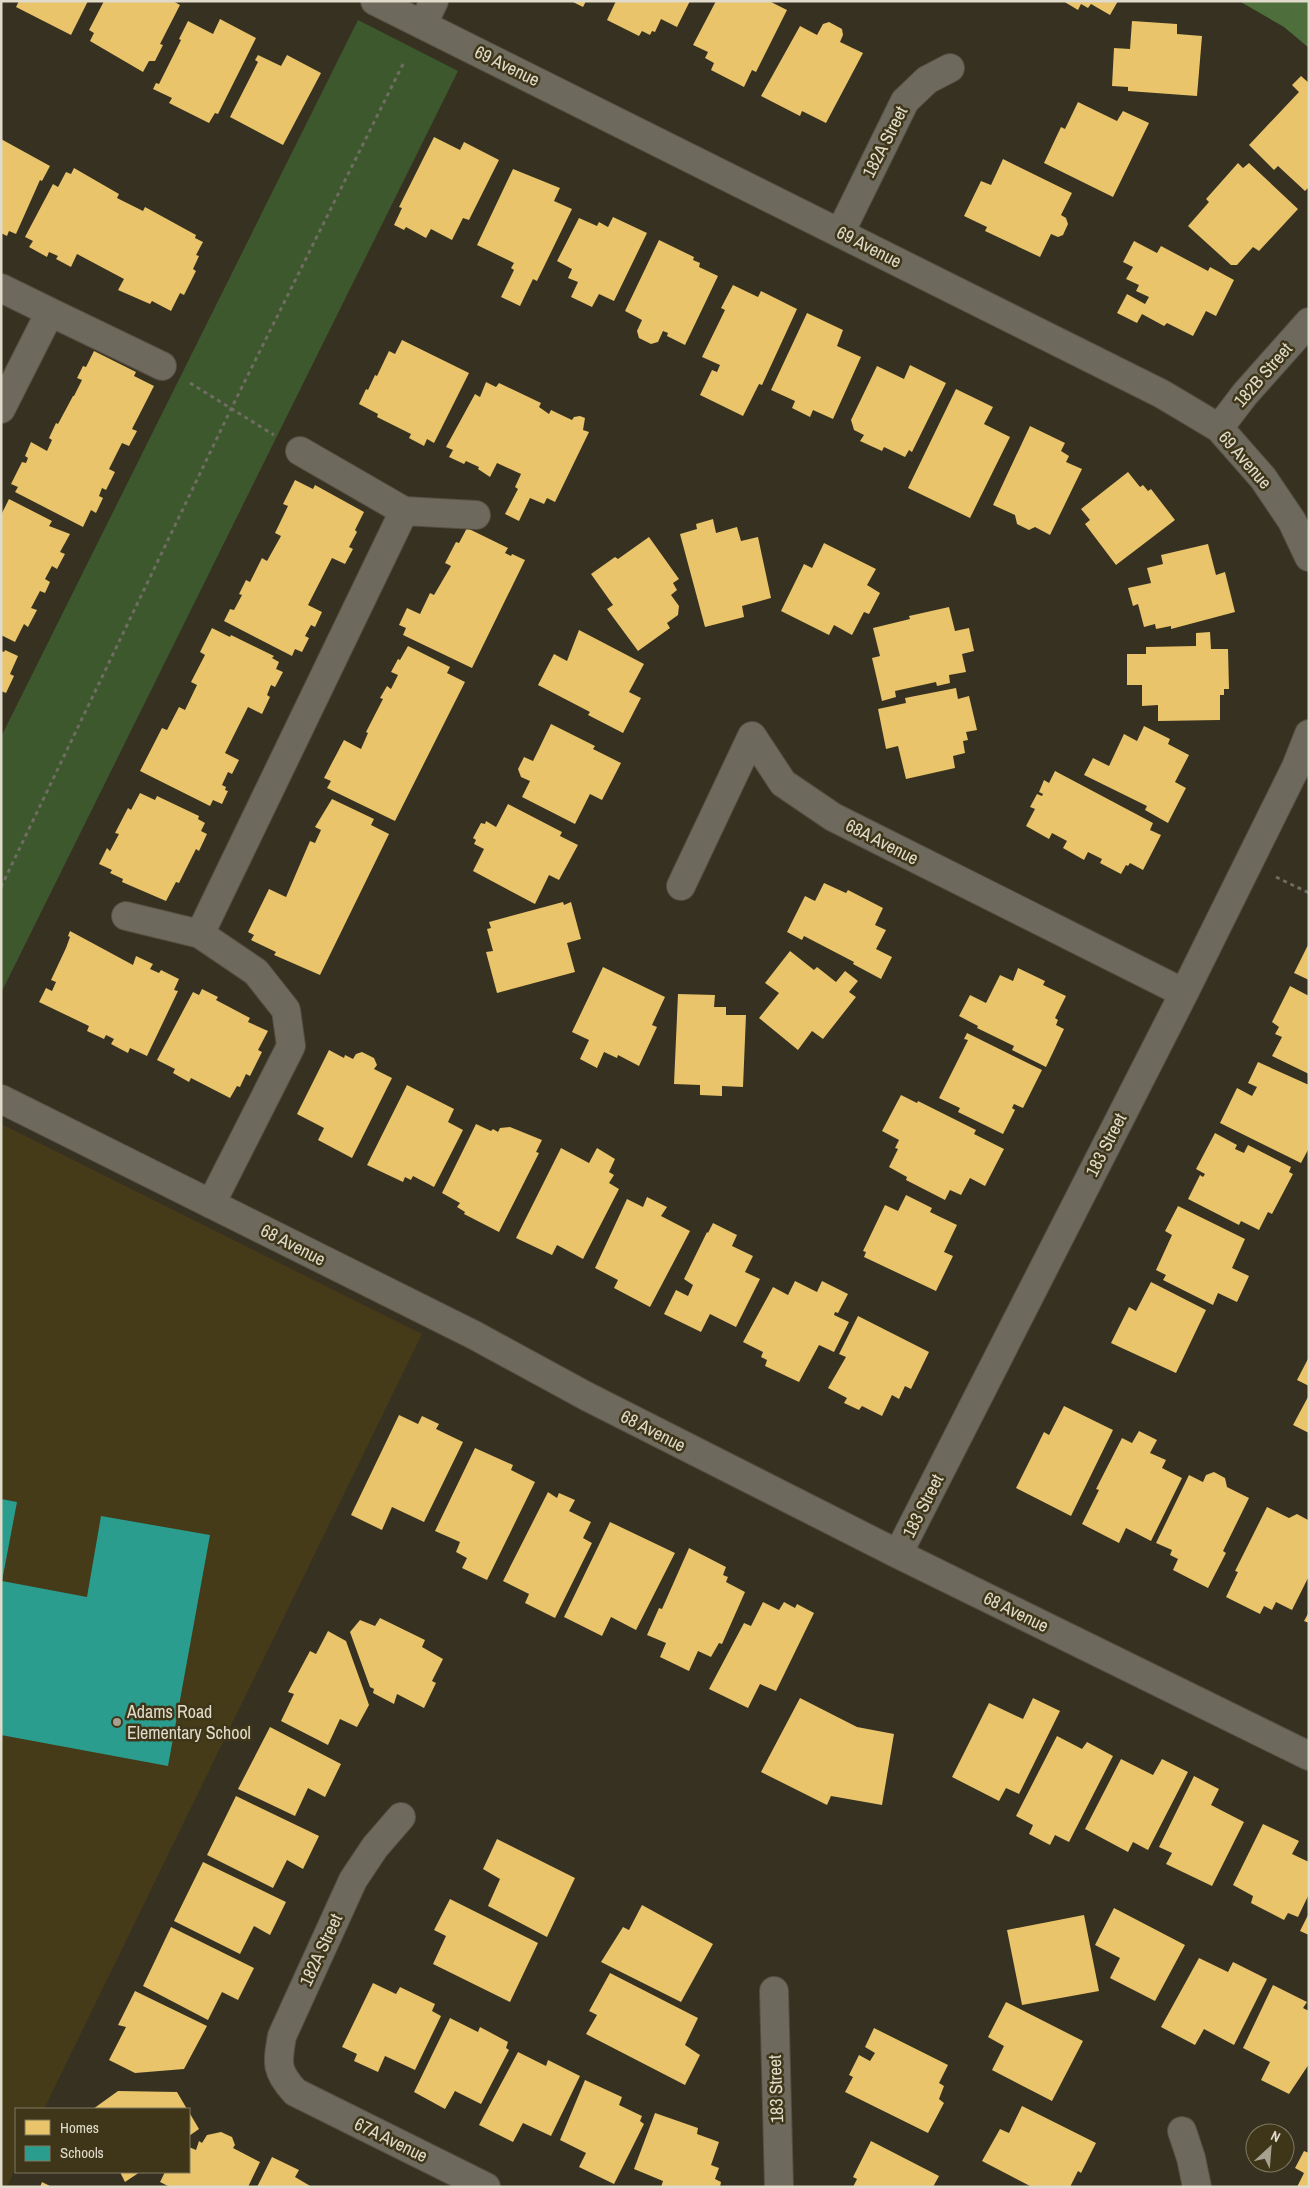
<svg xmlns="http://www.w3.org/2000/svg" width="1310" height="2188" viewBox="0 0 1310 2188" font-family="'Archivo Narrow',sans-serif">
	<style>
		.built { fill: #463b18 }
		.green { fill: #3e582e }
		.forest { fill: #4e6e3b }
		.homes { fill: #e9c46a }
		.schools { fill: #2a9d8f }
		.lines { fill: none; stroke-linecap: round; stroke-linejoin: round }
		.minor-casing { stroke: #534f41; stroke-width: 30 }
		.path { stroke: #6f6c61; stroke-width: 3; stroke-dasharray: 4 4; stroke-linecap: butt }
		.minor { stroke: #6e695d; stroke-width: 28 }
		.poi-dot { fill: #a5a08f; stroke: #3f3619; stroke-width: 2 }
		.labels { text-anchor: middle; stroke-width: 5; stroke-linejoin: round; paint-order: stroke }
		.street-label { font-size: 18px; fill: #e0dbca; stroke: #3f3619 }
		.poi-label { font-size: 18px; fill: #e0dbca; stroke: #3f3619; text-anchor: start }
	</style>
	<rect width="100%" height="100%" fill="#373121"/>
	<path class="built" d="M1,1124L422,1334L44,2109H16V2167L7,2187H1Z"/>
	<path class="green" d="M358,20L458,71L1,993V737Z"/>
	<path class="forest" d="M1239,1H1309V48L1284,27Z"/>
	<path class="homes" d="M19,1H88L71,35L16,7Z
		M104,1H173L180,5L160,44L163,45L155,61H149L143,72L90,41L94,33L89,30Z
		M571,1H586L583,7Z
		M616,1H690L677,27L661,19L655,32L652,31L650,35L642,31L639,36L607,20Z
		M716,1H769L787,10L756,72L752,70L744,87L711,70L714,63L705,58L708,52L693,45Z
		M1063,1H1118L1110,15L1091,4L1088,8L1081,4L1078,10Z
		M220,19L256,38L218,114L215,113L209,123L169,103L172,98L153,89L156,83L159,84L181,40L179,39L188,21L213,34Z
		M1132,21L1177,24V34L1202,36L1197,96L1128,91V87L1112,86L1114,48L1130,49Z
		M829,22L842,29L843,35L840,42L863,53L826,123L802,111L800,116L761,96L800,26L817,35L823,24Z
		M258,55L281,66L287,55L321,73L283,145L230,117L258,62L255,60Z
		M1301,76L1309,83V187L1305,191L1278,166L1274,170L1249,145L1299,92L1292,85Z
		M1078,102L1117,121L1123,111L1149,123L1113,197L1044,163L1061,127L1065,129Z
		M434,137L460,150L464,142L499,160L469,220L463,218L452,240L431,229L426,238L406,227L404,230L394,225L402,208L399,207Z
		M1,139L50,166L42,181L40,180L16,234L9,231L7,236L1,233Z
		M1003,159L1072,193L1061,215L1066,218L1068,224L1063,235L1058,237L1051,234L1040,257L985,231L987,227L964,216L981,181L991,185Z
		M1238,163L1243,168L1249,163L1298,209L1259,251L1253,247L1237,265H1231L1188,226L1209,202L1206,199Z
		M74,168L119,194L117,198L143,211L145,207L196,235L195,238L203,242L196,255L199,256L193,269L196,271L184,295L180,293L171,311L152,301L150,304L118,290L124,279L77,254L71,267L56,259L58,256L49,252L47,257L29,247L33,241L25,237L53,184L58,187L66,172L71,174Z
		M513,169L560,188L554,201L572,209L537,281L533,279L520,306L501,297L514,270L511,268L514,263L477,245Z
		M613,217L647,233L614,301L599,294L592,307L571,297L578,282L568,278L572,269L557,261L579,218L597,226L599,222L608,227Z
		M659,240L694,257L693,260L700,263L699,267L718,276L685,345L667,336L668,333L663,331L658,342L651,344L639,338L637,331L642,320L625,311Z
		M1134,241L1157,253L1161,246L1208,271L1210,267L1234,280L1216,316L1206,311L1193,336L1167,323L1164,326L1142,314L1137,323L1117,313L1127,294L1145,304L1149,297L1136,291L1139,285L1126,279L1133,267L1123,262Z
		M733,285L758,297L761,291L797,309L762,385L759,384L743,416L700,395L712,370L717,372L720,365L702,357L725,310L721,308Z
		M807,313L843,330L837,346L861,357L833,419L813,410L810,417L792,408L795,401L771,390Z
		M402,340L469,373L434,443L427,439L424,446L409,438L411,434L377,417L378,414L359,404L366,389L368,390L375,375L377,376L389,351L395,354Z
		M94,351L136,372L134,376L154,386L132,429L137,431L129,446L122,443L109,469L115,472L106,490L102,488L99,496L103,498L96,513L91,510L83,527L15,492L18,487L11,484L22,462L26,463L28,458L25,456L31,442L47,451L52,440L49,438L56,423L58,424L73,396H74L82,380L77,378L83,366L86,367Z
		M910,365L946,383L912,452L909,450L905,457L884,447L882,451L860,441L864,435L854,430L851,420L877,366L904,379Z
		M486,382L496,387L499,383L541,403L539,407L549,414L551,410L572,420L574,417L580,416L585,418L583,430L589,432L555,502L547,498L544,504L530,498L519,521L505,514L518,489L515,487L521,474L497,463L490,477L478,469L479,467L466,461L464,464L449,457L453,450L446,447L475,394L480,397Z
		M956,389L993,407L984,424L1010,437L970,518L908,488Z
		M1030,426L1065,443L1061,451L1069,456L1066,462L1082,469L1050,535L1035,527L1029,530L1017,524L1015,515L993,505Z
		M1128,472L1140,487L1143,485L1148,491L1151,489L1175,520L1116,565L1085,524L1090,520L1081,509Z
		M295,480L313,489L315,485L364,512L355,530L357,532L349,547L353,549L345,564L332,558L308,605L322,612L315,627L311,625L305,636L309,638L302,652L295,649L292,656L224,621L230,609L234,610L242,595L239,594L246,580L250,582L262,558L267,561L281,536L275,533L288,506L283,504Z
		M9,499L52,521L49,526L70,534L60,552L65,554L57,569L52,566L45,579L50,582L45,593L40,591L31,608L37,610L28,627L24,624L15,642L1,635V515Z
		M713,519L716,533L737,527L741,541L758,537L771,598L742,606L744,617L705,627L680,534L697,529L696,524Z
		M467,528L508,548L505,553L511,556L512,554L525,560L472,668L403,635L406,628L399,625L407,608L420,614L430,593L434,595L451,566L445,563L456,542L459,543Z
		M649,537L679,579L673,583L677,590L671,595L679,606L678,615L667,623L670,628L638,651L607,609L613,605L591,574L615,557L618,559Z
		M824,543L876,569L867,585L880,593L869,614L864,612L852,635L834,625L829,635L781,611L804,564L812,568Z
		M1208,544L1216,575L1225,572L1235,612L1171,629V626L1156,629L1155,624L1144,627L1138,604L1133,606L1128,588L1151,583L1147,568L1163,564L1161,555Z
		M949,607L955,631L969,628L974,651L962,654L966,672L949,675L950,683L937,686L936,682L895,691L896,697L882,701L872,658L880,656L873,628L910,619L909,616Z
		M212,628L230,637L231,635L274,656L272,658L279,662L276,669L283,672L275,687L271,685L267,695L270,697L262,714L248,707L225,753L239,760L232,774L228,772L222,785L226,787L225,790L228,791L222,804L213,800L210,806L140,771L162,728L167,730L179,707L185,710L197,685L191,682L205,655L200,652Z
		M579,630L644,664L629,692L641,698L623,733L588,715L590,712L538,685L554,654L567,661Z
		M1210,632L1211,649H1228L1229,689H1224V695H1220V720L1158,721V705L1142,706V685H1127V654H1146V647L1196,646V633Z
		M408,646L450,667L447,673L465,682L395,821L327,788L331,781L324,778L344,740L361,749L368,733L366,732L383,699L380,698L387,686L391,689L398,675L391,672L398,659L400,660Z
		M5,650L18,656L10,674L14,676L6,693L1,691V651L4,652Z
		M956,688L958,699L969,696L977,730L966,732L968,740L963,741L965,753L953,756L955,768L906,779L898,746L886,749L878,709L906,703L905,698Z
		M551,724L595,746L593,749L621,763L602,800L590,794L575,824L522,797L530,781L521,777L518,769L524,757L533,761Z
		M1144,726L1170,739L1168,744L1189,755L1175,782L1186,788L1168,823L1145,810L1147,806L1084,775L1093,758L1109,766L1124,734L1137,741Z
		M1055,771L1153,823L1150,830L1161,835L1143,870L1130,863L1128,866L1126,865L1121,874L1100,863L1102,859L1088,852L1084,860L1063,848L1067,841L1052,833L1049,839L1026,826L1035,809L1030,807L1037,794L1042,796L1043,794L1039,792L1044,780L1049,783Z
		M140,793L155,800L157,796L199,816L198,819L205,823L201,831L207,834L199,851L196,849L179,883L176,882L166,901L122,882L123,879L110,873L112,870L99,864L107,848L110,851L119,834L115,833L128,808L131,810Z
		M332,799L374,819L371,825L389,834L320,975L274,955L276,952L251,940L254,935L248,932L269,889L286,897L310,841L315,843L321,830L315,827Z
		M508,804L562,832L560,836L578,845L559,880L549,875L535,904L473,871L484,849L474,844L476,840L473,838L481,823L485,824L486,821L496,827Z
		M824,883L846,893L848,890L883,908L875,925L886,930L876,949L892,957L881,979L853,964L854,962L804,936L802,940L787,932L805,896L815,901Z
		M563,902L564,905L571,902L581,939L567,943L575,972L497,993L486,952L493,951L487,929L491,928L489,922Z
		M70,931L133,965L136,956L153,964L150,969L159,973L161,970L179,979L174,990L178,991L147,1056L130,1048L128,1053L111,1044L114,1039L106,1035L104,1039L87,1031L89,1026L39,1002L46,988L52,991L56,982L51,980L66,948L70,937L68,936Z
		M1309,943V980L1294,973Z
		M790,951L814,970L817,967L836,982L845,971L858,981L849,992L856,997L823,1039L812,1031L798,1050L759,1018L779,993L765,983Z
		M603,967L665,997L652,1025L657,1027L639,1066L618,1055L617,1058L604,1052L597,1068L580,1059L589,1040L572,1032Z
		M1018,968L1045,981L1043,985L1066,996L1055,1018L1058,1020L1056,1025L1064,1029L1046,1067L1012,1050L1014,1046L977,1028L978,1026L959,1016L970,995L986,1003L1000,975L1013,981Z
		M1290,986L1309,996V1074L1272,1056L1282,1037L1275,1034L1279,1027L1272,1022Z
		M202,989L218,997L216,1000L250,1018L248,1022L268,1031L258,1050L262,1052L250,1076L246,1074L240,1087L237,1086L230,1098L191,1078L189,1082L173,1073L175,1069L157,1060L193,992L199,995Z
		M678,994L715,995L714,1007H726V1015H746L743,1087L722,1086V1096L700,1095V1085L674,1084Z
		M967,1033L1042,1070L1023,1108L1014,1104L1012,1108L1015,1110L1003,1134L958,1112L960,1108L939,1098L968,1040L964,1039Z
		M329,1050L344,1058L345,1055L353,1059L356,1054L362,1052L374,1058L377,1065L374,1069L392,1078L352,1158L318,1140L324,1128L297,1114Z
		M1258,1062L1309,1085V1148L1301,1163L1220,1123L1237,1088L1252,1096L1257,1087L1248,1083Z
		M407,1085L454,1109L448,1122L463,1130L434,1187L413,1176L411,1180L405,1177L403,1182L367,1165Z
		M901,1095L917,1103L918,1101L976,1130L974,1134L1004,1149L985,1186L970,1178L961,1195L950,1190L945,1200L906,1180L907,1177L889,1167L898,1149L895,1148L899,1140L882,1131Z
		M476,1124L491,1131L493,1129L498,1132L500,1128L510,1127L542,1140L536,1152L539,1153L499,1232L464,1214L465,1212L457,1207L460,1203L442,1193Z
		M1215,1133L1237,1145L1235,1149L1244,1153L1248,1145L1291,1167L1289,1172L1293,1174L1272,1214L1268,1212L1259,1230L1241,1221L1239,1225L1188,1199L1200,1175L1203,1177L1205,1174L1196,1169Z
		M561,1148L589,1163L597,1148L615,1159L609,1172L614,1175L609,1183L619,1189L583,1259L557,1245L552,1255L516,1238Z
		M906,1195L932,1208L930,1212L957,1225L944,1252L953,1256L936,1291L864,1257L866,1252L863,1251L885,1205L898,1211Z
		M647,1197L667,1207L661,1216L690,1231L650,1307L614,1288L618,1280L595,1268L627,1199L643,1207Z
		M1178,1206L1245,1239L1232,1268L1249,1276L1237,1302L1218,1293L1213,1305L1163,1280L1166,1275L1156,1270L1172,1235L1165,1231Z
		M713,1223L737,1235L732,1246L753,1256L745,1272L760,1279L736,1327L710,1314L701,1332L664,1314L676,1290L688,1296L693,1285L684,1279L707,1232L708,1233Z
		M795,1281L817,1292L822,1281L848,1294L838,1313L835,1312L834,1315L849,1322L834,1352L819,1345L799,1382L765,1366L767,1360L761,1357L763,1352L743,1342L773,1287L788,1295Z
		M1151,1282L1206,1310L1176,1373L1111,1343L1129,1307L1136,1311Z
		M858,1316L929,1352L911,1389L905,1386L899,1399L892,1395L882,1416L862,1406L859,1410L844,1403L847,1398L828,1388L846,1357L839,1354Z
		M1309,1357V1386L1297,1380Z
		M1309,1395V1433L1293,1425Z
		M1064,1406L1113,1430L1071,1516L1016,1488L1044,1432L1049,1435Z
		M399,1415L418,1424L422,1416L439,1424L436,1429L463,1442L424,1522L392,1507L382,1530L351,1515Z
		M1139,1431L1157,1440L1150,1453L1166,1460L1162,1468L1182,1478L1151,1541L1126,1528L1119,1543L1082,1524L1099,1490L1096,1489L1122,1438L1132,1443Z
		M475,1448L513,1465L511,1470L535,1482L487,1580L462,1568L467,1558L456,1552L460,1542L435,1531Z
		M1214,1472L1225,1478L1227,1487L1249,1498L1223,1551L1226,1553L1208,1588L1173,1570L1178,1559L1170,1555L1172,1550L1156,1543L1189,1475L1203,1482L1206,1475Z
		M548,1492L557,1498L559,1493L575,1500L569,1511L591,1522L583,1538L592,1543L555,1618L525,1603L529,1594L503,1581Z
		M1267,1507L1289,1518L1297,1514L1308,1520L1309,1576L1292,1610L1276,1602L1272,1610L1264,1606L1260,1614L1226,1597L1238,1572L1235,1571Z
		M610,1522L675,1553L636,1630L611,1617L602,1636L564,1617Z
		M689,1548L726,1567L723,1575L728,1577L726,1582L745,1592L722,1644L719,1643L711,1657L698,1651L689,1671L660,1657L666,1643L647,1635L659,1608L662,1609Z
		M763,1602L779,1610L784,1602L795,1608L797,1604L814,1613L776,1691L760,1684L748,1708L709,1689L744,1623L751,1626Z
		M1309,1612V1623L1304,1621Z
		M380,1618L425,1640L422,1647L443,1659L432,1681L436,1683L424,1708L397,1694L394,1704L373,1693L374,1689L370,1687L350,1632L360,1620L375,1626Z
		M328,1631L346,1641L369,1705L357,1727L340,1719L328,1745L281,1721L294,1694L288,1692L310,1651L316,1654Z
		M800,1698L857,1727L894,1734L882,1805L831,1796L827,1805L761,1772Z
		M1033,1698L1060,1711L1019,1794L1006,1788L999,1801L952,1777L989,1703L1023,1719Z
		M270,1727L341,1764L325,1797L308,1788L295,1816L238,1789Z
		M1057,1736L1082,1749L1087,1742L1113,1756L1069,1842L1055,1835L1050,1845L1029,1834L1033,1825L1016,1816Z
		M1121,1759L1153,1775L1162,1759L1188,1772L1148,1850L1133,1842L1128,1852L1085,1829Z
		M1194,1776L1219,1789L1211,1805L1244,1822L1212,1886L1166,1864L1172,1853L1159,1847Z
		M236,1796L319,1836L303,1869L287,1860L273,1888L207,1855Z
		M1263,1824L1299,1841L1292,1854L1309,1862V1894L1298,1917L1288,1913L1284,1920L1251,1903L1253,1896L1233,1885Z
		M497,1839L575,1878L547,1937L488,1906L500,1879L483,1869Z
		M203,1862L286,1902L270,1935L254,1926L240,1954L174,1921Z
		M450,1899L538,1943L510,2002L433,1964L446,1936L434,1930Z
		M642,1905L713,1944L681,2002L601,1962L623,1927L629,1930Z
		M1114,1908L1185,1945L1155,2001L1110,1978L1120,1958L1095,1945Z
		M1309,1913V1935L1300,1931Z
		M1084,1915L1099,1991L1022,2005L1007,1930Z
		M171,1927L254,1968L238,2000L222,1992L208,2020L143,1986Z
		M1199,1958L1228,1972L1233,1962L1267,1979L1234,2045L1204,2029L1195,2045L1161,2027Z
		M610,1973L698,2018L685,2045L700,2055L685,2085L586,2034L597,2015L589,2011Z
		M373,1983L396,1994L400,1987L435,2004L432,2011L441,2016L415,2070L385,2056L378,2072L354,2061L357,2054L342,2047Z
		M1273,1985L1307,2002L1303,2008L1309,2011V2064L1289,2094L1261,2080L1270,2062L1243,2048Z
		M135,1991L207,2026L184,2069L135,2073L109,2060L126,2027L118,2025Z
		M1006,2002L1083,2041L1052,2101L992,2070L1004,2046L988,2037Z
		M450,2018L478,2032L480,2027L508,2042L506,2048L509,2050L481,2104L455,2091L445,2109L414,2092Z
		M874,2028L948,2065L939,2083L944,2086L939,2099L944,2103L928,2133L845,2092L853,2077L849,2075L859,2055L870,2061L875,2053L865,2047Z
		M518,2052L546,2066L548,2060L580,2076L551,2136L523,2123L513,2142L479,2125Z
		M585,2080L622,2097L619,2105L642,2116L640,2121L644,2124L614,2184L579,2167L586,2153L560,2140Z
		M118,2091L177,2092L187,2109H93Z
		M1022,2106L1096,2143L1081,2173L1078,2171L1070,2187H1032L982,2161L1000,2129L1009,2133Z
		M189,2112L199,2129L189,2136Z
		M655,2113L698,2128L697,2134L719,2142L711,2165L719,2168L715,2179L721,2182L720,2187H661L663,2181L634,2169Z
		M221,2132L232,2137L235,2145L233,2148L260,2162L248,2187H170L160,2182L165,2172H189V2147L196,2150L199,2141L202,2143L207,2135Z
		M871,2141L939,2176L933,2187H853L857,2179L853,2177Z
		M1304,2151L1309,2153V2187H1297L1304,2173L1295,2168Z
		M272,2157L299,2170L295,2177L312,2187H257Z
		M120,2172H140L125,2182Z
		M42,2182L52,2187H40Z"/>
	<path class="schools" d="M1,1499L17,1502L2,1581L87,1597L101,1516L210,1535L168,1766L1,1735Z"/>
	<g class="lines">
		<g class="minor-casing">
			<path id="minor" d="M375,1L1162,394L1219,428L1263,478L1292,521L1309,557
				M423,24L434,1
				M840,233L905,101L927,80L950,68
				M1,288L50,312
				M1,409L50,312L162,366
				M1219,428L1245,394L1309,322
				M300,451L404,511
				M681,886L752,736L783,783L833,817L1184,993
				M126,916L200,934L256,972L286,1010L291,1046L211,1204
				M200,934L404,511L476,515
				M1,1099L474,1335L586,1396L898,1554L1309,1756
				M898,1554L1184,993L1296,767L1309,734
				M401,1817L375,1847L353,1880L282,2036C277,2064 276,2071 295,2092L486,2187
				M774,1991L779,2187
				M1182,2131L1191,2158L1197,2187"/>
		</g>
		<path class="path" d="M190,383L274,435
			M1276,877L1309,893
			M1,887L231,409L404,62"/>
		<use href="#minor" class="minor"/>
	</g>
	<circle class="poi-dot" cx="117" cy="1722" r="5"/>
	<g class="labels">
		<g class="street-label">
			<text transform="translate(507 66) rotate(26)" y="6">69 Avenue</text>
			<text transform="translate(885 142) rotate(-63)" y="6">182A Street</text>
			<text transform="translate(869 247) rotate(27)" y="6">69 Avenue</text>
			<text transform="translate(1263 375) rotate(-49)" y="6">182B Street</text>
			<text transform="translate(1245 460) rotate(49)" y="6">69 Avenue</text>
			<text transform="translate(882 842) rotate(27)" y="6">68A Avenue</text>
			<text transform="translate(1106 1145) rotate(-63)" y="6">183 Street</text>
			<text transform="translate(293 1245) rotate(27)" y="6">68 Avenue</text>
			<text transform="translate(653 1431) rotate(27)" y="6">68 Avenue</text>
			<text transform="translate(923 1506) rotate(-63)" y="6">183 Street</text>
			<text transform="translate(1016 1612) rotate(26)" y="6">68 Avenue</text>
			<text transform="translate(321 1950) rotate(-65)" y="6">182A Street</text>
			<text transform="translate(776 2089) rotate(-92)" y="6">183 Street</text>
			<text transform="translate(391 2140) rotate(26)" y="6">67A Avenue</text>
		</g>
		<g class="poi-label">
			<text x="127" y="1718">Adams Road<tspan x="127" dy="21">Elementary School</tspan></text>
		</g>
	</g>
	<rect width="1310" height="2188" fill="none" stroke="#e0dbca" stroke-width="5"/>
	<rect x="15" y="2108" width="175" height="65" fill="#3f3619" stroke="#7f7860"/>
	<rect x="25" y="2120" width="25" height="15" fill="#e9c46a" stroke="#7f7860"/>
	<text x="60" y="2133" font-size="15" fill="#e0dbca">Homes</text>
	<rect x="25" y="2146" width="25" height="15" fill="#2a9d8f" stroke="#7f7860"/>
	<text x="60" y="2158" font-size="15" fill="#e0dbca">Schools</text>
	<g transform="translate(1270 2148) rotate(26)"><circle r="24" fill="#3f3619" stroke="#7f7860"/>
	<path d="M0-4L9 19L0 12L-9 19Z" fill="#a5a08f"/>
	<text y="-8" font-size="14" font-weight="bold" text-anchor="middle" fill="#e0dbca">N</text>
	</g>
</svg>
